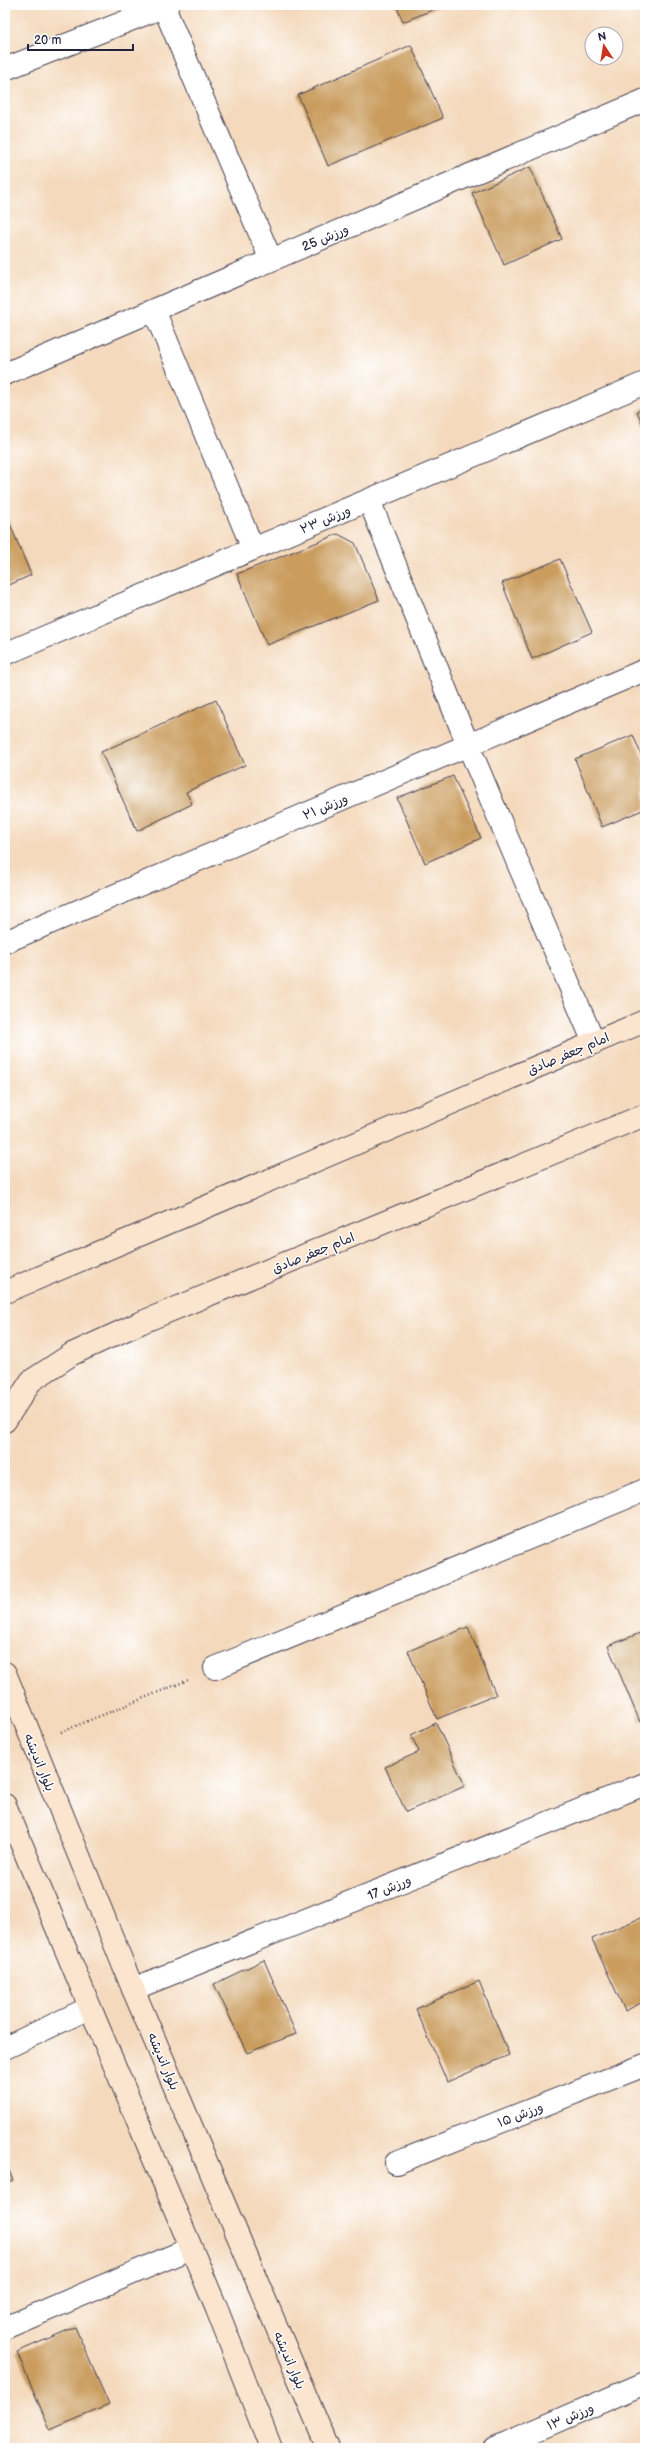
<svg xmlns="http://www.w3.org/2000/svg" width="650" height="2453" viewBox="0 0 650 2453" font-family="'Balsamiq Sans','Playpen Sans Arabic',sans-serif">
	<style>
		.building { fill: #ca9d5e }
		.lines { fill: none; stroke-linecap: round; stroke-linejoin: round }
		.street-casing { stroke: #423d4e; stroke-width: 24 }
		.secondary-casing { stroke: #423d4e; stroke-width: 24 }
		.path { stroke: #423d4e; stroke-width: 2.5; stroke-dasharray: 1 3; stroke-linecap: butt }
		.street { stroke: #fff; stroke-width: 22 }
		.secondary { stroke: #fbe5cf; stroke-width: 22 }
		.labels { text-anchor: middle; stroke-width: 3; stroke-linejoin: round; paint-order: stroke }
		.street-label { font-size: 13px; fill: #22223b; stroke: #fff }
	</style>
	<rect width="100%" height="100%" fill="#fff"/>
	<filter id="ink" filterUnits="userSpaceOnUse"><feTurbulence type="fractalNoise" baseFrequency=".025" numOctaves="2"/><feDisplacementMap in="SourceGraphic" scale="8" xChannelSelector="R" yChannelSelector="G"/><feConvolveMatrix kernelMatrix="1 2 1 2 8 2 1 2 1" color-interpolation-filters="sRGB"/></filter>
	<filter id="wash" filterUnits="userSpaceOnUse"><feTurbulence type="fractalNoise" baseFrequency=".012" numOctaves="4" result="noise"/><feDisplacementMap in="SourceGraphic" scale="16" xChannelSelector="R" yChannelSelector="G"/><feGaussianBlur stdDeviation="0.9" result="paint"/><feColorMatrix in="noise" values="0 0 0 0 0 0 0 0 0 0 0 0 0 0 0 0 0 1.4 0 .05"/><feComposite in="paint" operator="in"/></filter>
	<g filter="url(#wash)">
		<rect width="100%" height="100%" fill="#f4d9bc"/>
		<g id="blocks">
			<path class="building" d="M396,5H444L403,22Z
				M411,45L443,118L328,166L298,95Z
				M530,167L562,239L504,265L472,193Z
				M645,407V430L637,411Z
				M5,512L31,575L5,587Z
				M338,534L355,543L379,600L267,645L237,574Z
				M560,559L592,632L532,659L502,583Z
				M216,700L245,765L186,792L192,804L137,831L101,752Z
				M633,735L645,764V809L602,827L575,759Z
				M453,776L481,838L425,863L397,798Z
				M468,1627L496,1695L437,1719L408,1651Z
				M645,1631V1720L640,1722L608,1646Z
				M436,1723L465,1786L406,1812L385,1767L419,1752L411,1735Z
				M645,1916V2001L625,2011L592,1939Z
				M264,1960L296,2034L247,2053L214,1984Z
				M479,1981L509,2055L447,2082L416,2009Z
				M5,2161L13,2180L5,2184Z
				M75,2327L109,2405L50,2430L17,2352Z"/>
		</g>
	</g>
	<g filter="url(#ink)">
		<use href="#blocks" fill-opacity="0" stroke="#423d4e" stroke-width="1"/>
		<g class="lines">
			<g class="street-casing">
				<path id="street" d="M163,5L271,260
					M5,69L168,5
					M154,310L253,549
					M5,374L645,100
					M369,500L468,745L594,1043
					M5,654L645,383
					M5,942L645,670
					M215,1668L645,1490
					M133,1989L645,1784
					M5,2048L89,2008
					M396,2163L645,2065
					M5,2328L191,2248
					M495,2448L645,2383"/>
			</g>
			<g class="secondary-casing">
				<path id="secondary" d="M5,1292L645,1021
					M5,1421L31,1381L72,1354L140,1323L645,1115
					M5,1673L133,1989L328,2448
					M5,1805L216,2307L271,2448"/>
			</g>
			<path class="path" d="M61,1732L188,1680"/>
			<use href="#street" class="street"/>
			<use href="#secondary" class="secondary"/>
		</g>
	</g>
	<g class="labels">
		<g class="street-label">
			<text transform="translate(325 237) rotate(-23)" y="5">ورزش 25</text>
			<text transform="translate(325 519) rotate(-23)" y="5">ورزش ۲۳</text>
			<text transform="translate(325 806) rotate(-23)" y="5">ورزش ۲۱</text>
			<text transform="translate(568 1053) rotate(-23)" y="5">امام جعفر صادق</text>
			<text transform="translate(313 1252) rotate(-22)" y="5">امام جعفر صادق</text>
			<text transform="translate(40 1762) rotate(68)" y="5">بلوار اندیشه</text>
			<text transform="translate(389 1887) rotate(-22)" y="5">ورزش 17</text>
			<text transform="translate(164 2061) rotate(67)" y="5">بلوار اندیشه</text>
			<text transform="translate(520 2114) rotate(-21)" y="5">ورزش ۱۵</text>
			<text transform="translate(290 2360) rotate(67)" y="5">بلوار اندیشه</text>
			<text transform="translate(570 2416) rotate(-23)" y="5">ورزش ۱۳</text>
		</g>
	</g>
	<rect width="650" height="2453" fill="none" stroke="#fff" stroke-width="20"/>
	<g transform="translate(604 46) rotate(348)"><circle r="19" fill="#ffffff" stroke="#a7a7b1"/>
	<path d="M0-3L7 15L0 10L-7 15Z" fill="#c8321e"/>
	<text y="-6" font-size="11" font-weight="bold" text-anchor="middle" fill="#22223b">N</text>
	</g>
	<path d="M28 44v6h105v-6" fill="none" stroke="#22223b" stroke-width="2"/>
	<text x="34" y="44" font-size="12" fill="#22223b" stroke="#ffffff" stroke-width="3" paint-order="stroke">20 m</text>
</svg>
